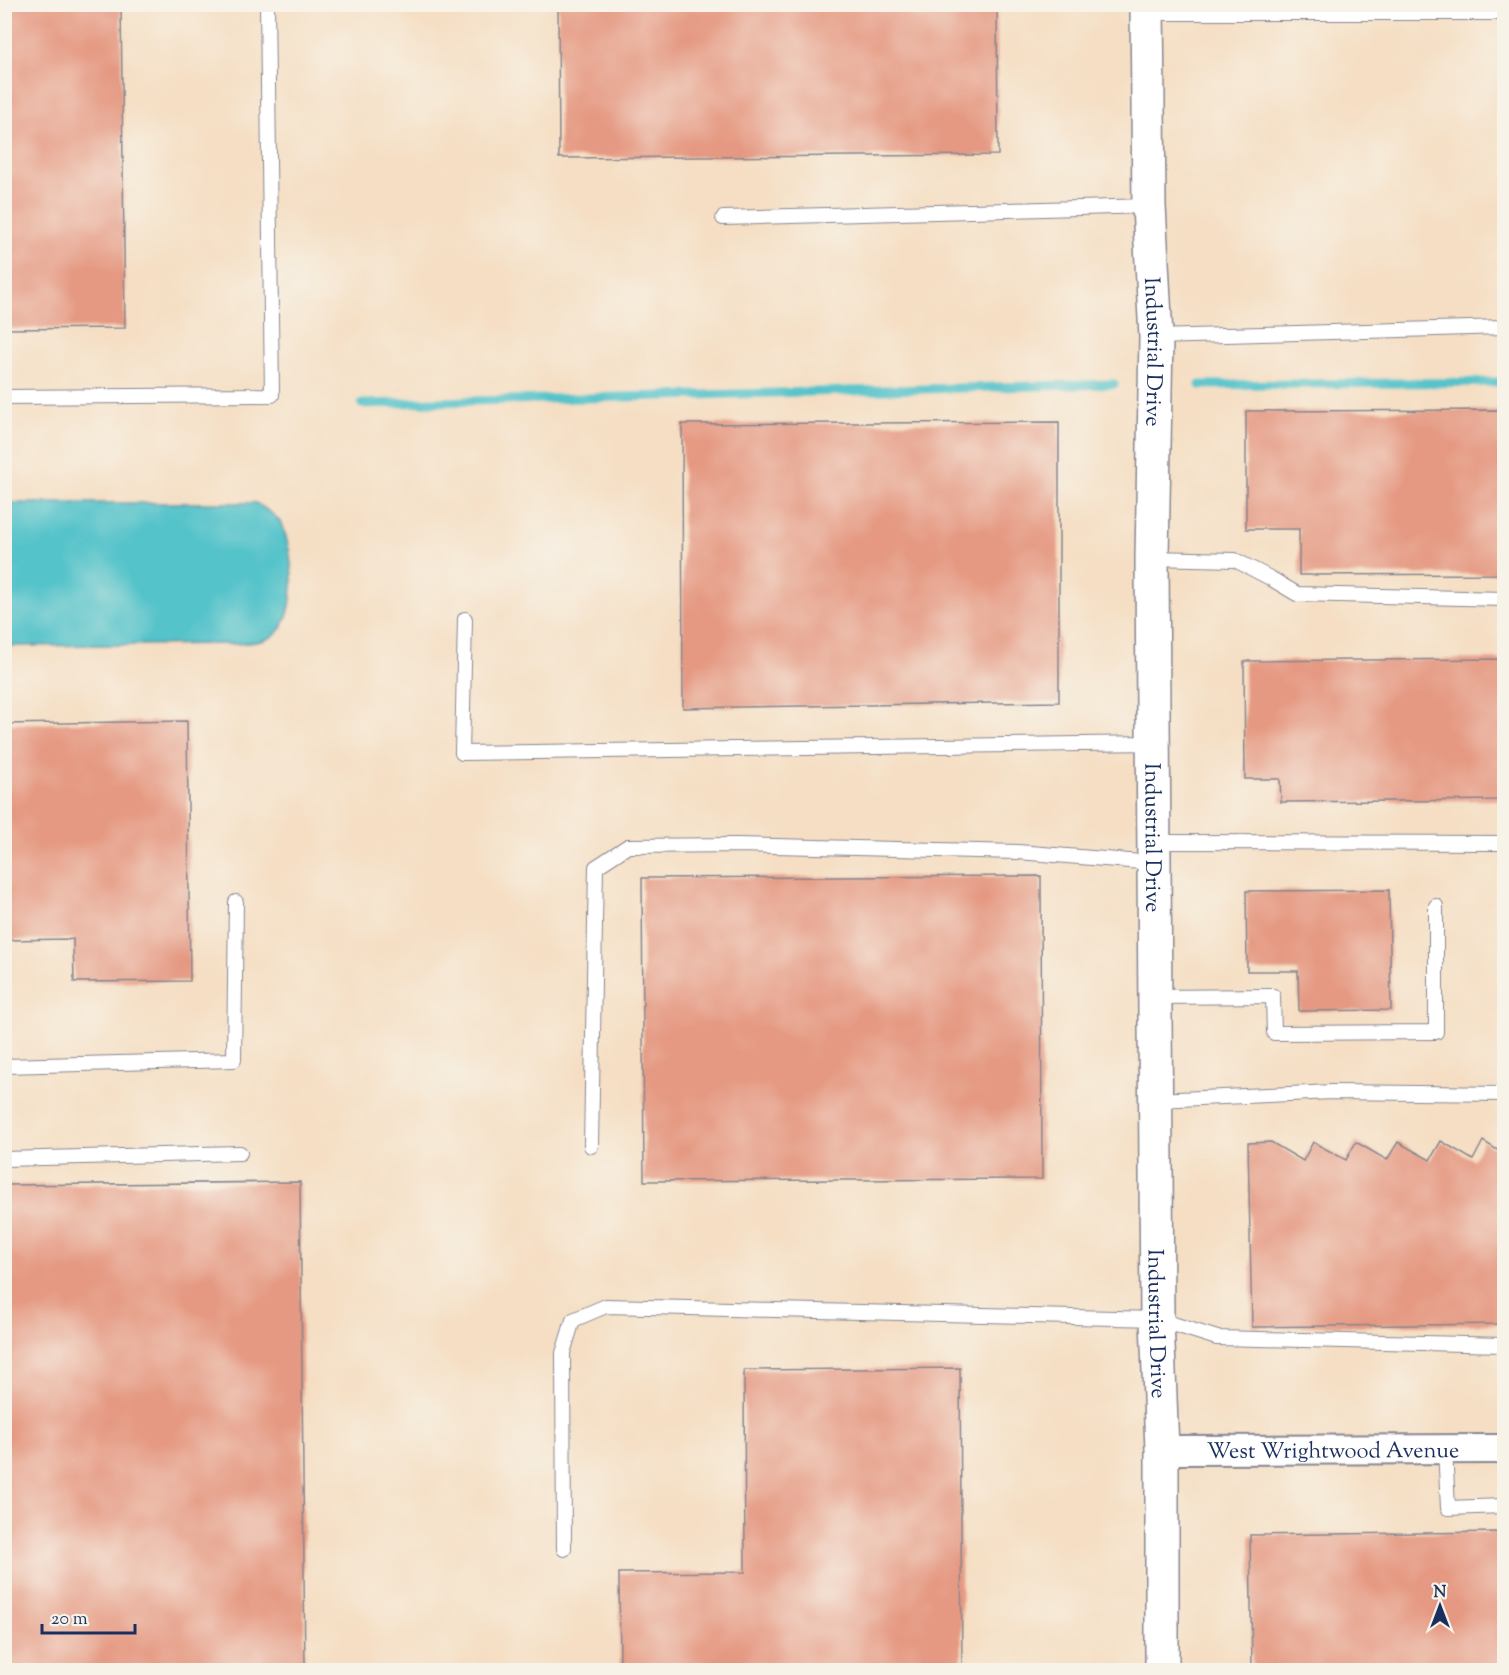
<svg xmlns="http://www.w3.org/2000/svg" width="1509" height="1675" font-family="'Sorts Mill Goudy',serif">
<rect width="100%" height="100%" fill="#f7f3e8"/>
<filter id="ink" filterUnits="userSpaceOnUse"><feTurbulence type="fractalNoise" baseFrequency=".0167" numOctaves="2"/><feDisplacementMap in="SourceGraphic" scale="12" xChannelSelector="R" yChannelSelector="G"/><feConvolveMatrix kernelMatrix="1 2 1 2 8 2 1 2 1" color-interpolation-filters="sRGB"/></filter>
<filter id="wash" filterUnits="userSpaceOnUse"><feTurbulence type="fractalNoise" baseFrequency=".008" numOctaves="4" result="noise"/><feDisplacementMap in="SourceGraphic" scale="24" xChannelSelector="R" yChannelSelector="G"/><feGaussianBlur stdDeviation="1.35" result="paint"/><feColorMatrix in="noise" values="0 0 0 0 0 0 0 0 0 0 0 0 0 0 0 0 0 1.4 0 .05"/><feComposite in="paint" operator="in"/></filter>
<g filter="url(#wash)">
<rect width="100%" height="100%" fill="#f5dec3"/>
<path fill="#55c3ca" stroke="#387994" stroke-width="1.5" d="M5 503H256C263 508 277 515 281 524 294 550 302 626 267 639 258 643 245 643 235 644L5 646Z"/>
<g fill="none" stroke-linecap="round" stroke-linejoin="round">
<g stroke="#55c3ca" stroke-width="9">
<path d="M1200 385 1504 382"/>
<path d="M362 404 1114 384"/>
</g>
</g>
<g id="blocks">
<g fill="#e59982">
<path d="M4 4H121L125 328 4 329Z"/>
<path d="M558 4H997L998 155 559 158Z"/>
<path d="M1504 410V574L1299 575V529H1246V411Z"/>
<path d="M1059 422V702L683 708 682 424Z"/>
<path d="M1504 659V800L1281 802 1280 779H1245L1244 661Z"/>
<path d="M187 721 190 981 74 982 73 939 4 940V724Z"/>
<path d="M1041 876 1042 1179 644 1181 642 878Z"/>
<path d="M1389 890 1391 1010 1299 1011 1298 971H1247L1246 891Z"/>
<path d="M1441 1141 1473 1160 1483 1141 1504 1154V1324L1252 1327 1248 1143 1271 1142 1303 1161 1313 1142 1346 1160 1356 1142 1387 1160 1398 1142 1430 1160Z"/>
<path d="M300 1182 305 1670H4V1185Z"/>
<path d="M960 1368 962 1670H620L619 1573 745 1572 744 1370Z"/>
<path d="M1504 1532V1670H1252L1250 1535Z"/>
</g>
</g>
</g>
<g filter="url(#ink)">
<use href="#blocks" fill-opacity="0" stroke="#888690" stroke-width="1.5"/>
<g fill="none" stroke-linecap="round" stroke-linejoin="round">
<defs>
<g id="service">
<path d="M1147 13H1504"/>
<path d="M723 218 1149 206"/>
<path d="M1156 337 1504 327"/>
<path d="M4 397 272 395 267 4"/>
<path d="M1152 558 1235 560 1270 578 1297 594 1504 599"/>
<path d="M465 619 462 753 1153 743"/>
<path d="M1154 842 1504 843"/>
<path d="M1155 997 1273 996 1274 1033 1436 1032V906"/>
<path d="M4 1066 234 1060 236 902"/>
<path d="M1156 1100 1332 1092 1504 1094"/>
<path d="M591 1146 596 867 628 846 736 845 1018 852 1154 863"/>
<path d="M4 1159 240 1153"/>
<path d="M1445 1449 1448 1508 1504 1506"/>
<path d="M564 1549 563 1353 573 1320 606 1306 1157 1319 1217 1338 1504 1345"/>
</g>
<g id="minor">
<path id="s1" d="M1162 1450 1504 1449"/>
</g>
<g id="tertiary">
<path id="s2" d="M1147 4 1149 206 1156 337 1152 558 1157 1319 1162 1450V1670"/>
</g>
</defs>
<use href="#service" stroke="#888690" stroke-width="16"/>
<use href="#minor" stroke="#888690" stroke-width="32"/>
<use href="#tertiary" stroke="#888690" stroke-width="36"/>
<use href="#service" stroke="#fff" stroke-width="14"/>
<use href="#minor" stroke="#fff" stroke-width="28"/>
<use href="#tertiary" stroke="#fff" stroke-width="33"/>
</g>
</g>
<g text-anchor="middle" stroke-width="4.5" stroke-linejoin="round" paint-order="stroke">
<g font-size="22" fill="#1b2f5e" stroke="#f7f3e8">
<text dy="8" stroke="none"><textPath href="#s2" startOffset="348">Industrial Drive</textPath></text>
<text dy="8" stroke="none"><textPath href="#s2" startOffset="834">Industrial Drive</textPath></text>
<text dy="8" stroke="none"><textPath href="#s2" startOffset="1320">Industrial Drive</textPath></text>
<text dy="8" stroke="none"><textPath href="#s1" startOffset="171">West Wrightwood Avenue</textPath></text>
</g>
</g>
<rect width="1509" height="1675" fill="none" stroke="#f7f3e8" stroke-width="24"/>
<g transform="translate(1440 1606)" stroke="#f7f3e8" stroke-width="4.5" paint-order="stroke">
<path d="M0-4.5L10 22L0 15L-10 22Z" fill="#1b2f5e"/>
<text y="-9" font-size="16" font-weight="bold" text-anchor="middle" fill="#1b2f5e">N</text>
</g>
<path d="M42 1624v9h93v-9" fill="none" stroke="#1b2f5e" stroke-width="3"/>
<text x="51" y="1624" font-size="18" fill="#1b2f5e" stroke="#f7f3e8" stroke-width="4.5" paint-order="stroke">20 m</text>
</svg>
